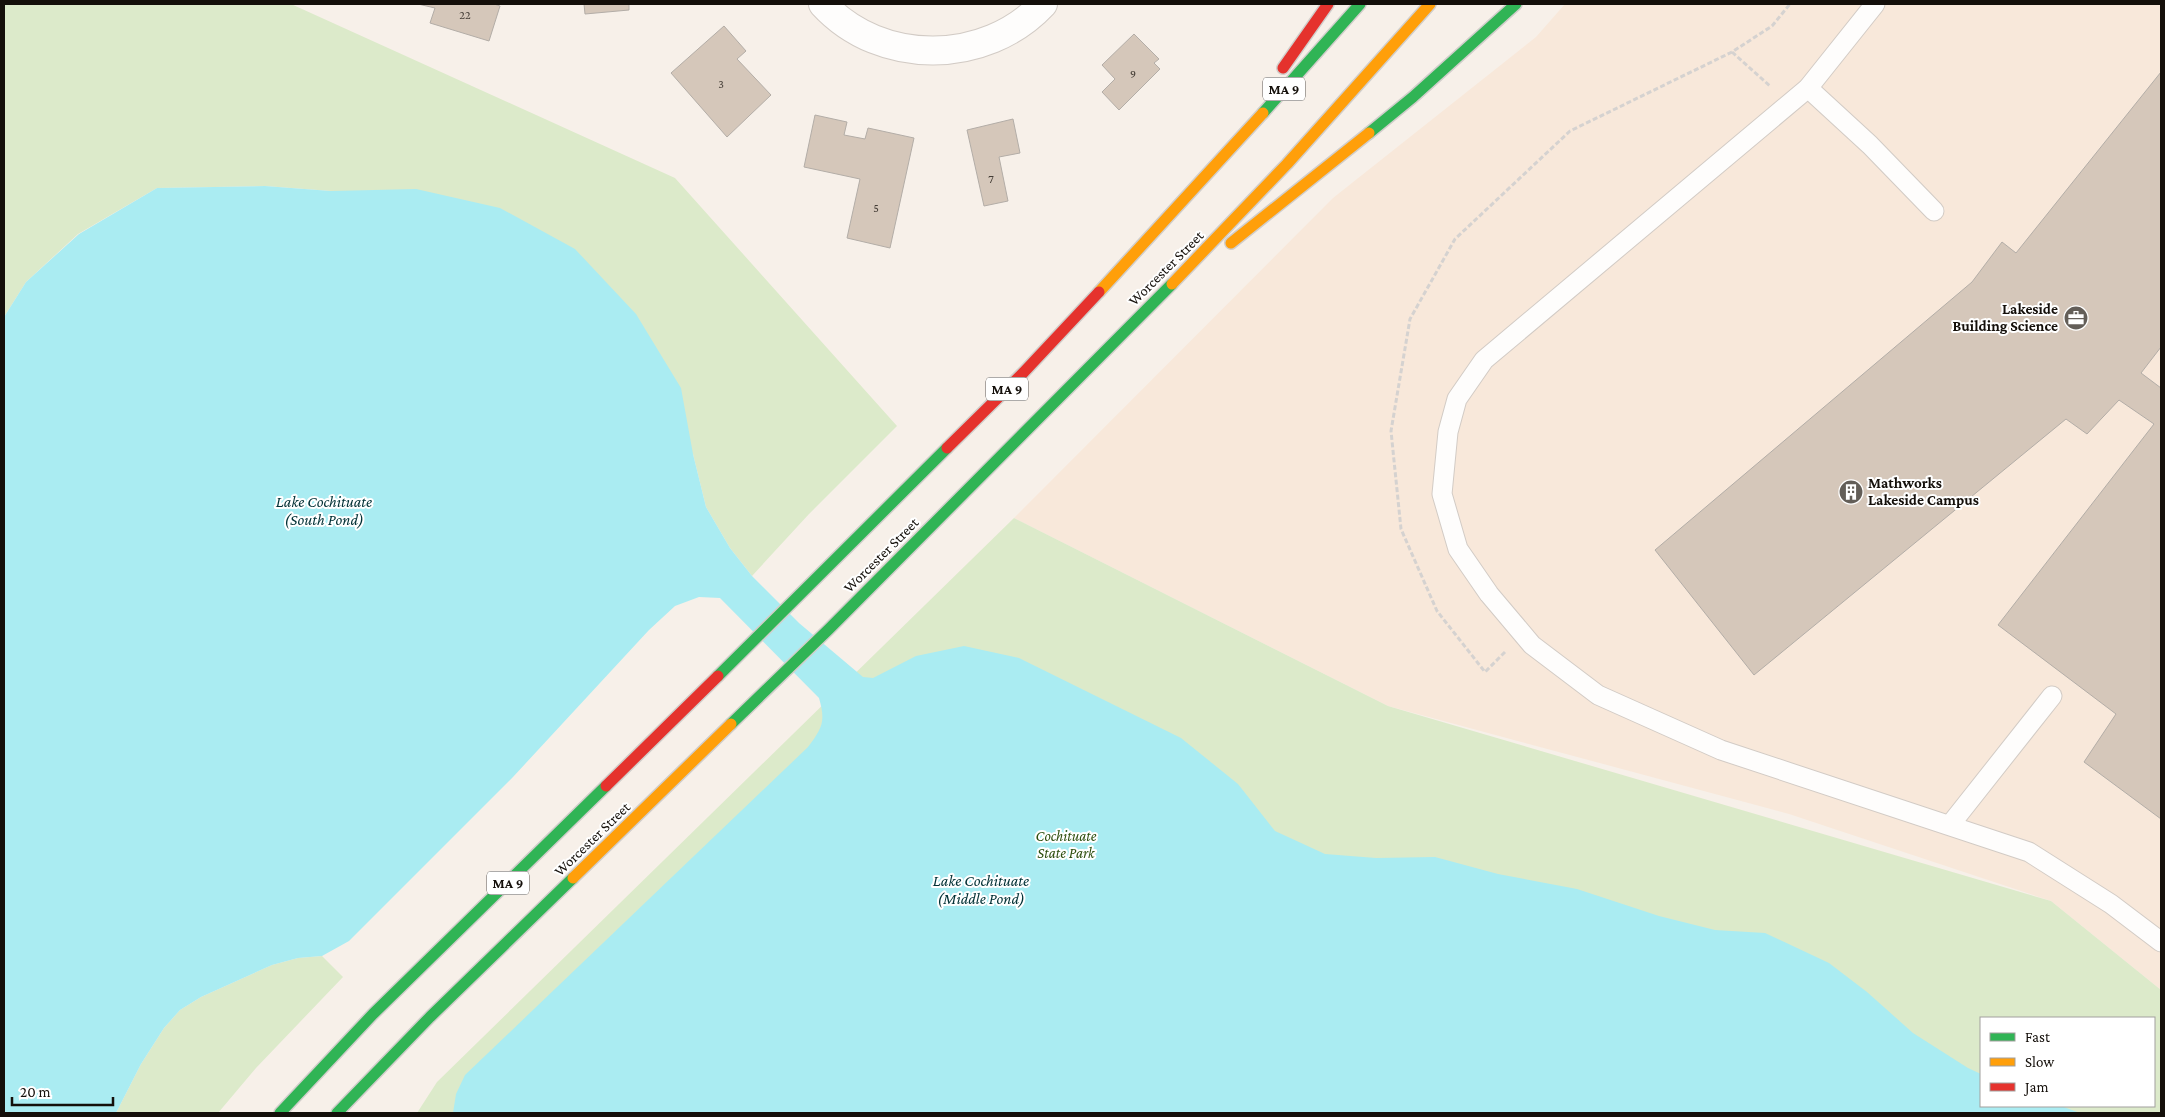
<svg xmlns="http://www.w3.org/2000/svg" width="2165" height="1117" font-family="'Crimson Pro',serif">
<rect width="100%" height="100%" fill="#f7f0e9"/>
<path fill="#f8e8da" d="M1565 4H2161V990L2051 901 1789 814 1388 706 1014 518 1333 198 1536 37Z"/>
<g fill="#dceaca" fill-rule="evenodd">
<path d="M4 4H291L675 178 897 426 809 514 752 576 730 548 706 507 693 454 331 191 265 186 157 188 78 234 26 282 4 317Z"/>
<path d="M1014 518 1388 706 2051 901 2161 990V1113H417L437 1082ZM1981 1018H2154V1106H1981Z"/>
<path d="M322 956 343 977 256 1068 218 1113H116L141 1064 164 1028 180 1010 201 997 272 965 298 958Z"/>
</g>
<path fill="#aaecf2" d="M265 186 331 191 416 189 500 208 575 249 636 314 681 388 693 454 706 507 730 548 752 576 799 623 863 677 873 678 916 656 964 646 1019 658 1181 738 1238 784 1275 831 1325 854 1376 858 1435 857 1498 874 1577 889 1659 916 1715 930 1765 933 1829 963 1867 992 1913 1033 1968 1068 1981 1074V1106H2061L2080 1113H453L456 1094 465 1075 808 747C822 728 826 722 819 698L720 598 699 597 675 606 649 630 513 777 349 941 322 956 298 958 272 965 201 997 180 1010 164 1028 141 1064 116 1113H4V317L26 282 79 234 157 188Z"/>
<g fill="#d5c7ba" stroke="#b3ada7">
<path d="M418 4H494L500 6 489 41 430 23 435 8Z"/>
<path d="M584 4H629V10L585 14Z"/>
<path d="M724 26 746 51 737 59 771 95 727 137 671 73Z"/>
<path d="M1134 34 1159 59 1154 63 1160 69 1119 110 1102 92 1115 79 1102 65Z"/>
<path d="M2161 72V347L2141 373 2161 388V819L2084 762 2116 714 1998 625 2154 424 2119 400 2087 434 2066 419 1754 675 1655 550 1972 282 2002 242 2016 253Z"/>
<path d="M815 115 847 122 844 135 865 139 868 128 914 138 890 248 847 238 860 179 804 167Z"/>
<path d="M1013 119 1020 153 999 157 1008 201 984 206 967 130Z"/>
</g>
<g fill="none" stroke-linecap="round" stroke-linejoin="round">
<defs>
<g id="lane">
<path d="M1875 4 1808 88 1484 360 1457 399 1448 432 1442 494 1458 549 1489 594 1532 645 1598 695 1721 750 2029 852 2111 904 2161 942"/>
<path d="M1808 88 1870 145 1934 211"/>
<path d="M1950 825 2052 696"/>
</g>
<path id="street" d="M823 4C881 67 986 65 1043 4"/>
<g id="fast">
<path d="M1263 113 1360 4"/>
<path d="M1369 133 1413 97 1516 4"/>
<path d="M718 676 947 448"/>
<path d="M731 724 829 629 1172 284"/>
<path d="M280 1113 373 1014 606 786"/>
<path d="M337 1113 430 1017 573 878"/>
</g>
<g id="slow">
<path d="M1231 243 1369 133"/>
<path d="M1172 284 1287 164 1430 4"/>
<path d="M1099 292 1263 113"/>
<path d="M573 878 731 724"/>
</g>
<g id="jam">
<path d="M1283 68 1328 4"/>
<path d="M947 448 1024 372 1099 292"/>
<path d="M606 786 718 676"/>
</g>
</defs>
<use href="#lane" stroke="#d2cbc5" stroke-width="21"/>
<use href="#street" stroke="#d2cbc5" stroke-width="30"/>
<use href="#fast" stroke="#d1cecb" stroke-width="14"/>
<use href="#slow" stroke="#d1cecb" stroke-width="14"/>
<use href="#jam" stroke="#d1cecb" stroke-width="14"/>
<g stroke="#d5d2d0" stroke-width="3" stroke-dasharray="5 2.5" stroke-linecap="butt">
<path d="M1732 52 1770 86"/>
<path d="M1505 652 1485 672 1437 611 1401 529 1391 431 1410 319 1455 239 1570 131 1732 52 1772 26 1790 4"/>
</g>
<use href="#lane" stroke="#fefdfc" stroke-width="19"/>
<use href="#street" stroke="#fefdfc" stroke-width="28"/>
<use href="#fast" stroke="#30b455" stroke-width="11"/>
<use href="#slow" stroke="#ff9f0a" stroke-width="11"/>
<use href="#jam" stroke="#e5322d" stroke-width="11"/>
</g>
<defs>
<symbol id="office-disc" viewBox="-11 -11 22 22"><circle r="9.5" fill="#635e58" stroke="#fff"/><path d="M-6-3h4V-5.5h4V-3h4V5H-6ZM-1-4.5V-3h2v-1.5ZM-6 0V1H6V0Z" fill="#fff"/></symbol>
<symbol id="building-disc" viewBox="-11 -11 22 22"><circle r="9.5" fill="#635e58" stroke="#fff"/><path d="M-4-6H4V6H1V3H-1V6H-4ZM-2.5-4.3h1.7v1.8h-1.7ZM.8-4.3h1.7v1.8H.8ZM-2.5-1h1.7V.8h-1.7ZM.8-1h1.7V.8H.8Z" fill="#fff"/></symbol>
</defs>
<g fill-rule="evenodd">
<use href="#office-disc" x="2062" y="304" width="28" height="28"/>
<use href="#building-disc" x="1837" y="478" width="28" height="28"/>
</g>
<g text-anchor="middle" stroke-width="4" stroke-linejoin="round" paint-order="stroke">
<g font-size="12" fill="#443d36">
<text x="465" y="19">22</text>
<text x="1133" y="78">9</text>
<text x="721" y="88">3</text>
<text x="991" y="183">7</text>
<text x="876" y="212">5</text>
</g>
<g fill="#fff" stroke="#5a5754" stroke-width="1">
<rect x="1263" y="77.5" width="42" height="23" rx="4"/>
<rect x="986" y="377.5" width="42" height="23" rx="4"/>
<rect x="487" y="871.5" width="42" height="23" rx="4"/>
</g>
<g font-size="14" font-weight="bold" fill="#140f0a">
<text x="1284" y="94">MA 9</text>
<text x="1007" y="394">MA 9</text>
<text x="508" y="888">MA 9</text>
</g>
<g font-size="15" fill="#140f0a" stroke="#fff">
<text transform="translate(1166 268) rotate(-45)" y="5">Worcester Street</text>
<text transform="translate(881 555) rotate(-45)" y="5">Worcester Street</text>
<text transform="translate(592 839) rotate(-44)" y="5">Worcester Street</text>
</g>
<g font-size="15" font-weight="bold" fill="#140f0a" stroke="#fff" text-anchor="end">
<text x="2058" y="314">Lakeside<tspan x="2058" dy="17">Building Science</tspan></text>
<text x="1868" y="488" text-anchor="start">Mathworks<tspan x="1868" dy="17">Lakeside Campus</tspan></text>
</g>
<g font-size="15" font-style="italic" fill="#2d4e0e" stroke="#fff">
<text x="1066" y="841">Cochituate<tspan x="1066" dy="17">State Park</tspan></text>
</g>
<g font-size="16" font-style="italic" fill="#003035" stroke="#fff">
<text x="324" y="507">Lake Cochituate<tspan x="324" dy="18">(South Pond)</tspan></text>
<text x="981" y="886">Lake Cochituate<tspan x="981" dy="18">(Middle Pond)</tspan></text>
</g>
</g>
<rect width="2165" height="1117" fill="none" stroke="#140f0a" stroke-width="10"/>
<rect x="1980" y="1017" width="175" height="90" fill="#ffffff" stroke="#a19f9d"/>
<rect x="1990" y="1033" width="25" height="8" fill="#30b455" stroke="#a19f9d"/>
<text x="2025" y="1042" font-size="15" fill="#140f0a">Fast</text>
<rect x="1990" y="1058" width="25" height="8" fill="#ff9f0a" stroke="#a19f9d"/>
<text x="2025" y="1067" font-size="15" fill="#140f0a">Slow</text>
<rect x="1990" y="1083" width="25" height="8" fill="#e5322d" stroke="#a19f9d"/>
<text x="2025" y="1092" font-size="15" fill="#140f0a">Jam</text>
<path d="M12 1097v8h101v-8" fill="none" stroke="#140f0a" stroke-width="2.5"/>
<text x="20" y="1097" font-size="15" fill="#140f0a" stroke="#ffffff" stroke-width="4" paint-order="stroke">20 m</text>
</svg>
